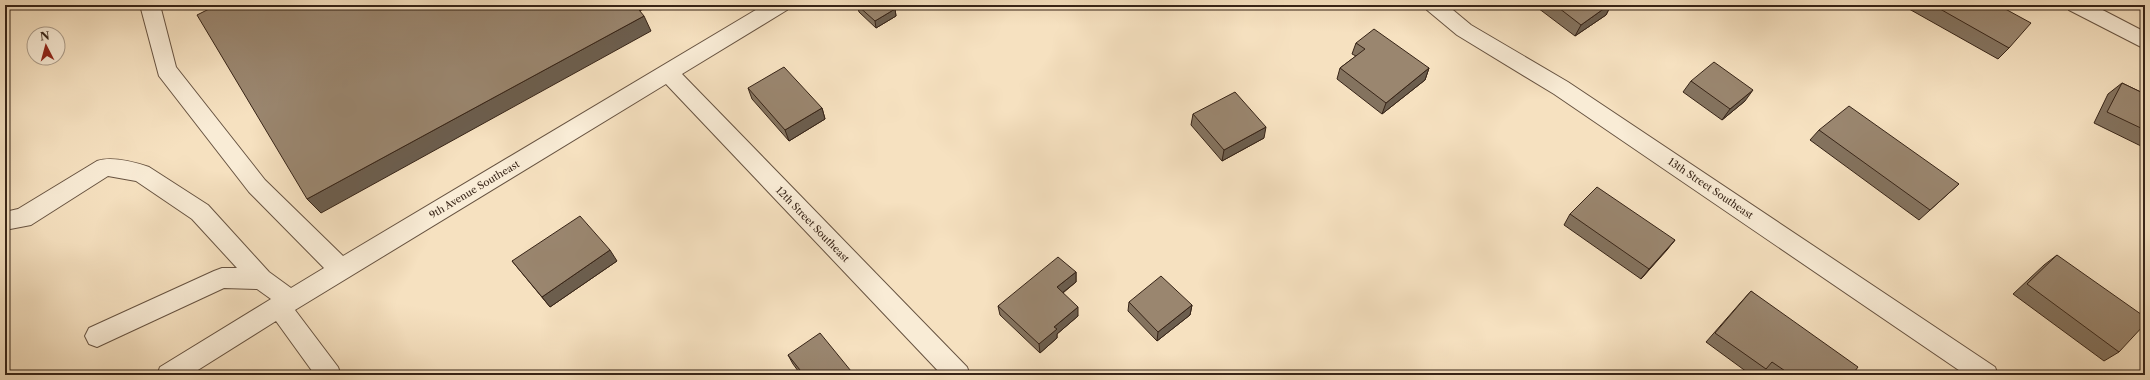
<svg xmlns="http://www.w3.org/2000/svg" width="2150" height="380" font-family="'Libre Caslon Text',serif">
<rect width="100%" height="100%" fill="#f6e1c0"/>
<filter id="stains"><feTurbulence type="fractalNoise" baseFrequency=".005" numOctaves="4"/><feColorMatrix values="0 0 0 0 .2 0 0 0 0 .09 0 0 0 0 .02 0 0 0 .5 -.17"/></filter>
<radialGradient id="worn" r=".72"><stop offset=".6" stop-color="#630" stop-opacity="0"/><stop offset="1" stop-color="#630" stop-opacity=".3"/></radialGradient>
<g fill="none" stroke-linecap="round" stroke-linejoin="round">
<defs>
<g id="minor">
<path d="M140 5H160L176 67 265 180 343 256 764 5H790L787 10 682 74 967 367 970 375H942L666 84 295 310 338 367 341 375H315L276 321 190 375H157L160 367 271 299 257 289 224 288 97 347 89 344 85 336 89 328 214 271 222 268H237L192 219 136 181 108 176 31 225 5 230V212L18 209 97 161C112 156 134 162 149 167L208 205 269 272 291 288 324 268 249 192 159 76Z"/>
<path d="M1424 5H1447L1471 25 1568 82 1995 367 1998 375H1966L1554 94 1457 35 1427 10Z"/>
<path d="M2066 5H2093L2145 32V49L2069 10Z"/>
</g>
</defs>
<use href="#minor" stroke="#675341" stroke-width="2"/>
<use href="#minor" fill="#f9ecd6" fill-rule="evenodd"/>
</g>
<g fill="#84735f" stroke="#372417">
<path d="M857 5 895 9 896 16 876 28 859 12Z"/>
<path d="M1534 5H1611L1606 15 1575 36Z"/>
<path d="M1902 5H1998L2009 48 1998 59Z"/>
<path d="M1356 43 1429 68 1425 80 1382 114 1337 79 1340 68 1356 56 1352 54Z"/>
<path d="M1691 81 1745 101 1722 120 1683 92Z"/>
<path d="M2122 83 2145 94V148L2094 123 2108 94Z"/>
<path d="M748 88 822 108 825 119 789 141 752 99Z"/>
<path d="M1193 114 1264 138 1222 161 1191 125Z"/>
<path d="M1819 130 1959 184 1919 220 1810 140Z"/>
<path d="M1570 214 1675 240 1641 279 1564 225Z"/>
<path d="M2057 255 2119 352 2104 361 2013 294 2044 265Z"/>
<path d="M512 261H617L550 307Z"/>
<path d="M1076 272V282L1063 293 1078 316 1057 334V338L1040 353 1000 315 998 306Z"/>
<path d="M1751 291 1852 375H1768L1763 371 1759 375H1751L1706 342 1742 301Z"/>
<path d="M1129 302 1192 305 1190 315 1157 341 1128 311Z"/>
<path d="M788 355 851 371 852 375H801L793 364Z"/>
</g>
<g fill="#6c5e4e" stroke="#372417">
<path d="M632 5H651L636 13Z"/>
<path d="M1609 5H1611L1606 15 1575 36 1581 25Z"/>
<path d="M895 9 896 16 876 28 875 21Z"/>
<path d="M644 16 651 31 321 213 307 199Z"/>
<path d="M5 29 8 35 5 36Z"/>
<path d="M1429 68 1425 80 1382 114 1386 103Z"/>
<path d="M1753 90 1745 101 1722 120 1730 109Z"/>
<path d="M822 108 825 119 789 141 785 130Z"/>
<path d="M1266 127 1264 138 1222 161 1224 150Z"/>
<path d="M1675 240 1667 250 1641 279 1649 269Z"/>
<path d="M610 250 617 261 550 307 542 297Z"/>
<path d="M1076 272V282L1057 297V287Z"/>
<path d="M1192 305 1190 315 1157 341 1158 332Z"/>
<path d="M1078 307V316L1057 334V338L1040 353 1039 344 1054 327Z"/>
<path d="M851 371 852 375H846Z"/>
</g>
<g fill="#9a866f" stroke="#372417">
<path d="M217 5H635L644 16 307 199 197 15Z"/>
<path d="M857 5H890L895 9 875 21Z"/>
<path d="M1555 5H1609L1581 25Z"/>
<path d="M1933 5H1998L2031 23 2009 48Z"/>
<path d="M1374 29 1429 68 1386 103 1340 68 1365 49 1356 43Z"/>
<path d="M1714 62 1753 90 1730 109 1691 81Z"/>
<path d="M784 67 822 108 785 130 748 88Z"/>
<path d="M2122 83 2145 94V130L2107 112Z"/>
<path d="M1235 92 1266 127 1224 150 1193 114Z"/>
<path d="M1849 106 1959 184 1930 210 1819 130Z"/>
<path d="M1597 187 1675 240 1649 269 1570 214Z"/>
<path d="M580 216 610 250 542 297 512 261Z"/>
<path d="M2057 255 2145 317V324L2119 352 2027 284Z"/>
<path d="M1058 257 1076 272 1057 287 1078 307 1054 327 1057 329 1039 344 998 306Z"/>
<path d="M1161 276 1192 305 1158 332 1129 302Z"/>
<path d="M1751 291 1858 367 1852 375H1791L1772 362 1766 369 1715 333Z"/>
<path d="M820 333 851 371 846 375H804L788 355Z"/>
</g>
<g text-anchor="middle" stroke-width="4" stroke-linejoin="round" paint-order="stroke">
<g font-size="10" fill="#372417" stroke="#f9ecd6">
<text transform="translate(1711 188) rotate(34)" y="4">13th Street Southeast</text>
<text transform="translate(474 189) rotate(-31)" y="4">9th Avenue Southeast</text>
<text transform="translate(813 224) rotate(46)" y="4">12th Street Southeast</text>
</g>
</g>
<rect width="2150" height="380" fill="none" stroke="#f6e1c0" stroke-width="20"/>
<rect x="6" y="6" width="2138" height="368" fill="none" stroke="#372417" stroke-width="2"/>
<rect x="10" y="10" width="2130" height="360" fill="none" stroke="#372417"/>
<g transform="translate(46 46) rotate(354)"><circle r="19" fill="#f9ecd6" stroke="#ab9c8a"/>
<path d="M0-3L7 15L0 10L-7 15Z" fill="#8f2418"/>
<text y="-6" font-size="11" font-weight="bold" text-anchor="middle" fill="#372417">N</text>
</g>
<rect width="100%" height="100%" filter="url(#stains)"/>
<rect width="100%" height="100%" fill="url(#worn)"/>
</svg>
